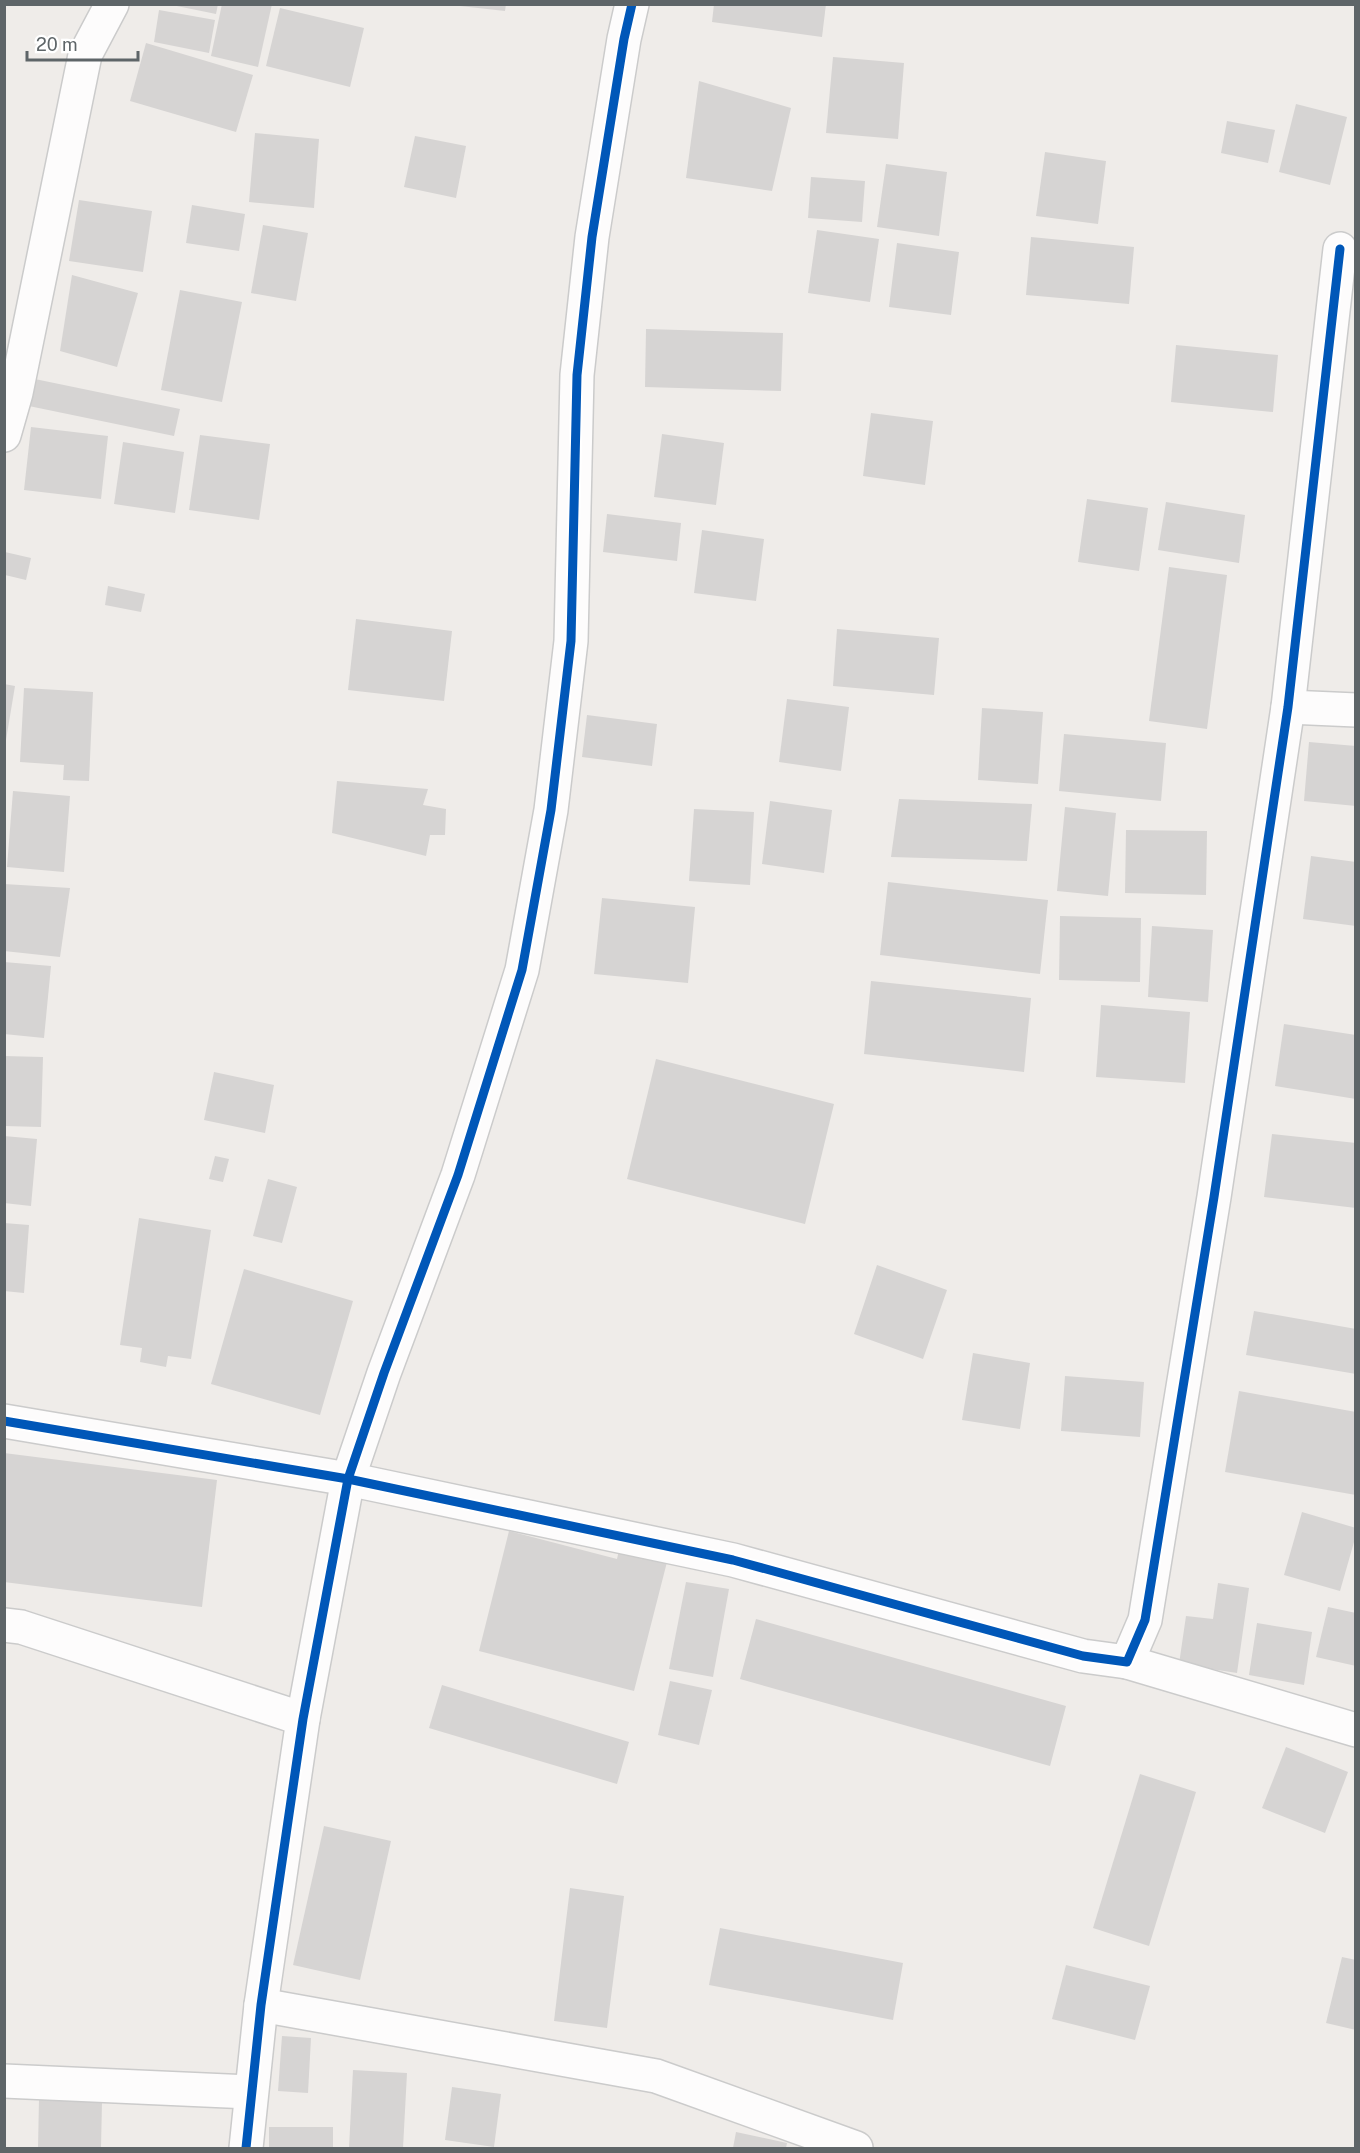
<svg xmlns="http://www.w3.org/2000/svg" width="1360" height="2153" font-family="'Public Sans',sans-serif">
<rect width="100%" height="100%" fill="#efece9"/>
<g fill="#d6d4d3">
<path d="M167 4H218L216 14Z"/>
<path d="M222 4H272L258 67 211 56Z"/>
<path d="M460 4H506L505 11 460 6Z"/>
<path d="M714 4H826L822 37 712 22Z"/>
<path d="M280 8 364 28 350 87 266 66Z"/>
<path d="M159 10 215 20 209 53 154 42Z"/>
<path d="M146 43 253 75 236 132 130 101Z"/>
<path d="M833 57 904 63 898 139 826 133Z"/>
<path d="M699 81 791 108 772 191 686 178Z"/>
<path d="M1296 104 1347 117 1330 185 1279 172Z"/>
<path d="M1227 121 1275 130 1268 163 1221 153Z"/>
<path d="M255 133 319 139 314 208 249 202Z"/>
<path d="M415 136 466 146 456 198 404 187Z"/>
<path d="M1045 152 1106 161 1098 224 1036 216Z"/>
<path d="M886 164 947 172 939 236 877 227Z"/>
<path d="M811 177 865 181 862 222 808 218Z"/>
<path d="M79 200 152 211 143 272 69 261Z"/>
<path d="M192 205 245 214 239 251 186 243Z"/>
<path d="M263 225 308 233 296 301 251 293Z"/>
<path d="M817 230 879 239 870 302 808 293Z"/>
<path d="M1031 237 1134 247 1129 304 1026 295Z"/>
<path d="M897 243 959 252 951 315 889 307Z"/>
<path d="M72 275 138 293 117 367 60 351Z"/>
<path d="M180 290 242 302 222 402 161 390Z"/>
<path d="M646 329 783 333 781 391 645 387Z"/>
<path d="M1176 345 1278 355 1273 412 1171 402Z"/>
<path d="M30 378 180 409 174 436 24 405Z"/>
<path d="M871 413 933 421 925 485 863 476Z"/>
<path d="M31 427 108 436 101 499 24 490Z"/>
<path d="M662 434 724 443 716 505 654 497Z"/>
<path d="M200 435 270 444 259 520 189 510Z"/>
<path d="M123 442 184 452 175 513 114 504Z"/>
<path d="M1087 499 1148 508 1139 571 1078 562Z"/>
<path d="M1166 502 1245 515 1239 563 1158 550Z"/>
<path d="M607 514 681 523 677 561 603 552Z"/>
<path d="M702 530 764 539 756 601 694 593Z"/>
<path d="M5 552 31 558 26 580 5 575Z"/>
<path d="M1169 567 1227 575 1207 729 1149 721Z"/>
<path d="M108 586 145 594 141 612 105 605Z"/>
<path d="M356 619 452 631 444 701 348 690Z"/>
<path d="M837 629 939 638 934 695 833 686Z"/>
<path d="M4 684 15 686 6 740 4 739Z"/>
<path d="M24 688 93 692 89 781 63 780 64 765 20 762Z"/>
<path d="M787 699 849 707 841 771 779 762Z"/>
<path d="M982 708 1043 712 1038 784 978 780Z"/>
<path d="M587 715 657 724 652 766 582 757Z"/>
<path d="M1064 734 1166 743 1161 801 1059 791Z"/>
<path d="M1309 742 1356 746V806L1304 801Z"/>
<path d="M337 781 428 789 423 805 446 809 445 835H430L426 856 332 833Z"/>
<path d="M13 791 70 796 64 872 7 867Z"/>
<path d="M899 799 1032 804 1027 861 891 857Z"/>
<path d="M770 801 832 810 824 873 762 864Z"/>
<path d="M1065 807 1116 813 1108 896 1057 891Z"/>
<path d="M694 809 754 812 750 885 689 881Z"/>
<path d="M1126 830 1207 831 1206 895 1125 893Z"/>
<path d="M1311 856 1356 862V926L1303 919Z"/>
<path d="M888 882 1048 900 1040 974 880 955Z"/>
<path d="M4 884 70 888 60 957 4 951Z"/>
<path d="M602 898 695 907 688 983 594 974Z"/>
<path d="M1060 916 1141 918 1140 982 1059 980Z"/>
<path d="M1152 926 1213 930 1208 1002 1148 997Z"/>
<path d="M4 962 51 966 44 1038 4 1034Z"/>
<path d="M871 981 1031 998 1024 1072 864 1054Z"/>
<path d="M1101 1005 1190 1012 1185 1083 1096 1077Z"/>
<path d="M1284 1024 1356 1035V1099L1275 1086Z"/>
<path d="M4 1056 43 1057 41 1127 4 1126Z"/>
<path d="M656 1059 834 1104 805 1224 627 1179Z"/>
<path d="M214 1072 274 1085 265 1133 204 1120Z"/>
<path d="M1272 1134 1356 1143V1208L1264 1197Z"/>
<path d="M4 1136 37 1139 31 1206 4 1203Z"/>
<path d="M215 1156 229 1159 223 1182 209 1179Z"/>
<path d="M268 1179 297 1187 282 1243 253 1236Z"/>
<path d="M139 1218 211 1230 191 1359 168 1356 166 1367 140 1362 142 1348 120 1345Z"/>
<path d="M4 1223 29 1225 24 1293 4 1291Z"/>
<path d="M877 1265 947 1290 923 1359 854 1334Z"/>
<path d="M244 1269 353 1301 320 1415 211 1384Z"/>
<path d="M1254 1311 1356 1329V1374L1246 1355Z"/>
<path d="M973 1353 1030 1363 1020 1429 962 1420Z"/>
<path d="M1065 1376 1144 1382 1140 1437 1061 1431Z"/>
<path d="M1239 1391 1356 1412V1495L1225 1472Z"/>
<path d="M4 1453 217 1480 202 1607 4 1582Z"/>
<path d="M1302 1512 1356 1528V1535L1340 1591 1284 1575Z"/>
<path d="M509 1531 617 1559 619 1550 667 1562 634 1691 479 1651Z"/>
<path d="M686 1582 729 1589 713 1677 669 1669Z"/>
<path d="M1218 1583 1249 1588 1237 1673 1179 1664 1186 1616 1213 1619Z"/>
<path d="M1328 1607 1356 1613V1666L1316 1657Z"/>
<path d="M756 1619 1066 1706 1050 1766 740 1679Z"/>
<path d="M1257 1623 1312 1632 1304 1685 1249 1675Z"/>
<path d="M670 1681 712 1690 699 1745 658 1735Z"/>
<path d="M442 1685 629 1742 617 1784 429 1728Z"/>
<path d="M1286 1747 1348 1772 1325 1833 1262 1808Z"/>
<path d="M1140 1774 1196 1792 1149 1946 1093 1928Z"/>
<path d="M324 1826 391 1841 360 1980 293 1965Z"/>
<path d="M570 1888 624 1896 607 2028 554 2021Z"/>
<path d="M720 1928 903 1963 893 2020 709 1985Z"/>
<path d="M1342 1957 1356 1960V2030L1326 2023Z"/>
<path d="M1066 1965 1150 1986 1135 2040 1052 2019Z"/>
<path d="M282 2036 311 2038 308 2093 278 2091Z"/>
<path d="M353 2070 407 2073 403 2148H349Z"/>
<path d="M452 2087 501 2094 494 2147 445 2140Z"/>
<path d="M39 2099 102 2101 101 2148H38Z"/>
<rect x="269" y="2127" width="64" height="21"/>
<path d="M736 2132 787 2143 786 2148H733Z"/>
</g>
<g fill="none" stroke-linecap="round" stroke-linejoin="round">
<defs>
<g id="street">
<path d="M4 435 16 393 85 55 112 4"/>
<path d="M1288 707 1356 710"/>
<path d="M4 1421 348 1479 733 1560 1083 1656 1127 1662 1145 1620 1214 1197 1288 707 1340 249"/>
<path d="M4 1625 21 1627 303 1719"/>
<path d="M1127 1662 1356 1730"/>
<path d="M261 2005 656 2076 856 2148"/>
<path d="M4 2081 250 2092"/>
<path d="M246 2148 261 2005 303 1719 348 1479 384 1373 458 1175 522 970 551 810 571 641 577 375 592 237 624 39 632 4"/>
</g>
</defs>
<use href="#street" stroke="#cbcbcb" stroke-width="36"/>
<use href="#street" stroke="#fdfcfc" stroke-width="33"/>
<defs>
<g id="cycleway">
<path d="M4 1421 348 1479 733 1560 1083 1656 1127 1662 1145 1620 1214 1197 1288 707 1340 249"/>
<path d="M246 2148 261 2005 303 1719 348 1479 384 1373 458 1175 522 970 551 810 571 641 577 375 592 237 624 39 632 4"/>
</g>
</defs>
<use href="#cycleway" stroke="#fff" stroke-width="13"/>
<use href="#cycleway" stroke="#0057b8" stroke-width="9"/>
</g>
<rect width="1360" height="2153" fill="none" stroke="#5e6568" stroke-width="12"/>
<path d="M27 51v9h111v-9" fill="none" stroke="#5e6568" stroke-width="3"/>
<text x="36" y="51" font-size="18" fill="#5e6568" stroke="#ffffff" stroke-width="4.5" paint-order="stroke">20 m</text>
</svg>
